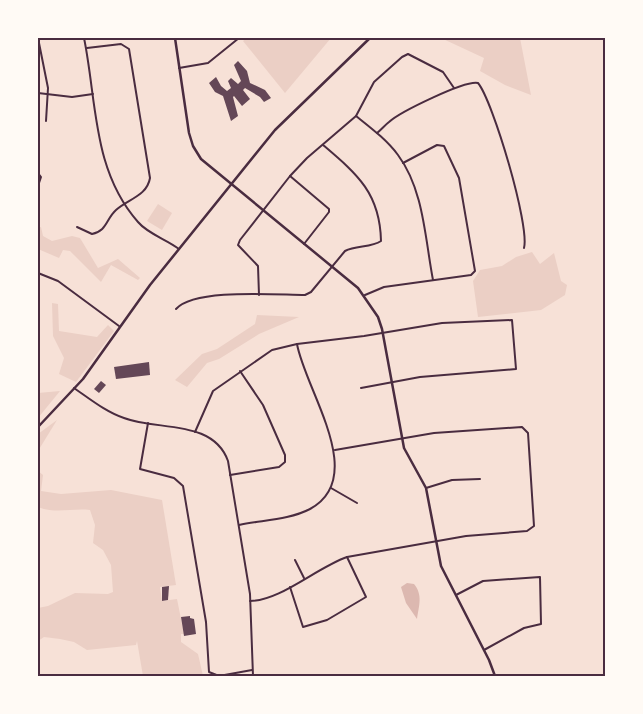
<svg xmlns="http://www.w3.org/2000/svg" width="643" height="714" font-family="'IBM Plex Sans',sans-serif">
<rect width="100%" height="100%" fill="#f7e1d7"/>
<g fill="#ebcfc5">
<path d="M247 38H331L285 93 243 41Z"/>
<path d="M441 38H520L531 95 505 85 480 71 484 58Z"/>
<path d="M158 204 172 213 162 230 147 221Z"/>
<path d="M41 227 43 236 52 241 72 236 80 238 98 268 118 259 140 278 138 280 111 265 101 282 70 251 63 250 59 258 38 249V228Z"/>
<path d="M532 252 540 264 554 253 561 281 567 285 565 295 541 310 478 317 473 281 480 270 502 266 516 257Z"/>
<path d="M52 303 58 304 59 331 97 337 108 325 114 331 76 382 59 374 64 358 53 336Z"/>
<path d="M257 315 299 317 259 334 219 359 207 363 187 387 175 380 202 354 217 349 255 324Z"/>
<path d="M60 391 38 418V393Z"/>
<path d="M57 420 38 451V434Z"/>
<path d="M38 471 43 475 41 491 61 494 111 490 162 500 176 585 160 587 162 601 177 599 184 634H181V642L198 654 203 676H143L137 641 136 645 87 650 74 642 60 639 44 637 38 641V608L48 606 75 593 108 594 113 592 111 565 103 550 93 543 95 525 90 510C72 508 55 514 38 507Z"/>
</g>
<path fill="#dcb8b0" d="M407 583 414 584C423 595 419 605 417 619L406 603 401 587Z"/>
<g fill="#644757">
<path d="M238 61 247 71 250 83 265 90 271 98 264 102 260 97 245 88 243 90 250 99 242 106 234 96 233 97 238 116 231 121 223 96 215 92 209 83 216 77 221 86 227 91 231 88 228 81 231 78 238 84 241 81 234 65Z"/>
<path d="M149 362 150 375 116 379 114 367Z"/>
<path d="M101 381 106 385 99 393 94 389Z"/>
<path d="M169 586 168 600 162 601V587Z"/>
<path d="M190 616V618L194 619 196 634 184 636 181 617Z"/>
</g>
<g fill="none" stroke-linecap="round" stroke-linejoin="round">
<g stroke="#4a2c40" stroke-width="2">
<path d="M38 38 48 88 46 121"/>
<path d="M84 38C97 101 92 170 138 222 148 234 166 239 179 249"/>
<path d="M179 68 208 63 239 38"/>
<path d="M38 93 72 97 93 94"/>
<path d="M356 116C371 128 387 140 398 155 424 190 425 239 433 280"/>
<path d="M377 133C381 130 385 125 389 122 400 112 465 80 478 83 493 101 530 226 524 248"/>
<path d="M38 173 41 177 38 186"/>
<path d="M290 176 329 209V212L304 244"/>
<path d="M77 227 92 234C107 231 106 219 116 210 128 199 147 196 150 178L129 49 121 44 87 48"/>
<path d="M38 273 58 281 119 326"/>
<path d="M259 295 258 266 238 245 240 240 290 176 307 158 356 116 374 82 402 57 408 54 443 72 454 88"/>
<path d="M365 295 384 287 471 275 475 271 459 178 444 146 437 145 403 163"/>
<path d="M176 309C195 288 277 295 305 295L311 292 345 251C356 245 371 248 381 241 380 193 357 174 323 145"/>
<path d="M38 355 39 357"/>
<path d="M74 388C90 399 106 412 124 418 158 431 213 419 228 461L250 594 253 676"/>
<path d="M148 423 140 469 174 478 183 486 206 622 209 672 219 676 252 670"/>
<path d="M195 432 213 391 272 350 297 344 364 336 442 323 512 320 516 369 420 377 361 388"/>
<path d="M230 475 279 467 285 462V455L263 405 240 371"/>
<path d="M331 488 357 503"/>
<path d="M426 488 452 480 480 479"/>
<path d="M239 525C262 520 289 520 310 509 369 477 305 390 297 344"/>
<path d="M295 560 304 578"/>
<path d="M290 587 303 627 327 620 366 597 347 557"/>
<path d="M456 595 483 581 540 577 541 624 524 628 484 650"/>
<path d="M250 601C280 601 316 568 347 557L466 536 527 531 534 526 528 433 522 427 434 433 335 450"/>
</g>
<path stroke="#4a2c40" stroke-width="2.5" d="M175 38 189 133 193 146 201 159 358 288 378 317 382 329 404 448 426 488 441 566 489 660 495 676"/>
<path stroke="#4a2c40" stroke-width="2.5" d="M38 427 83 379 150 285 275 130 370 38"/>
</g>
<rect width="643" height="714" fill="none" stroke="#fffaf5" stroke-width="78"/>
<rect x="39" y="39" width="565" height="636" fill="none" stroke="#4a2c40" stroke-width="2"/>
</svg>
